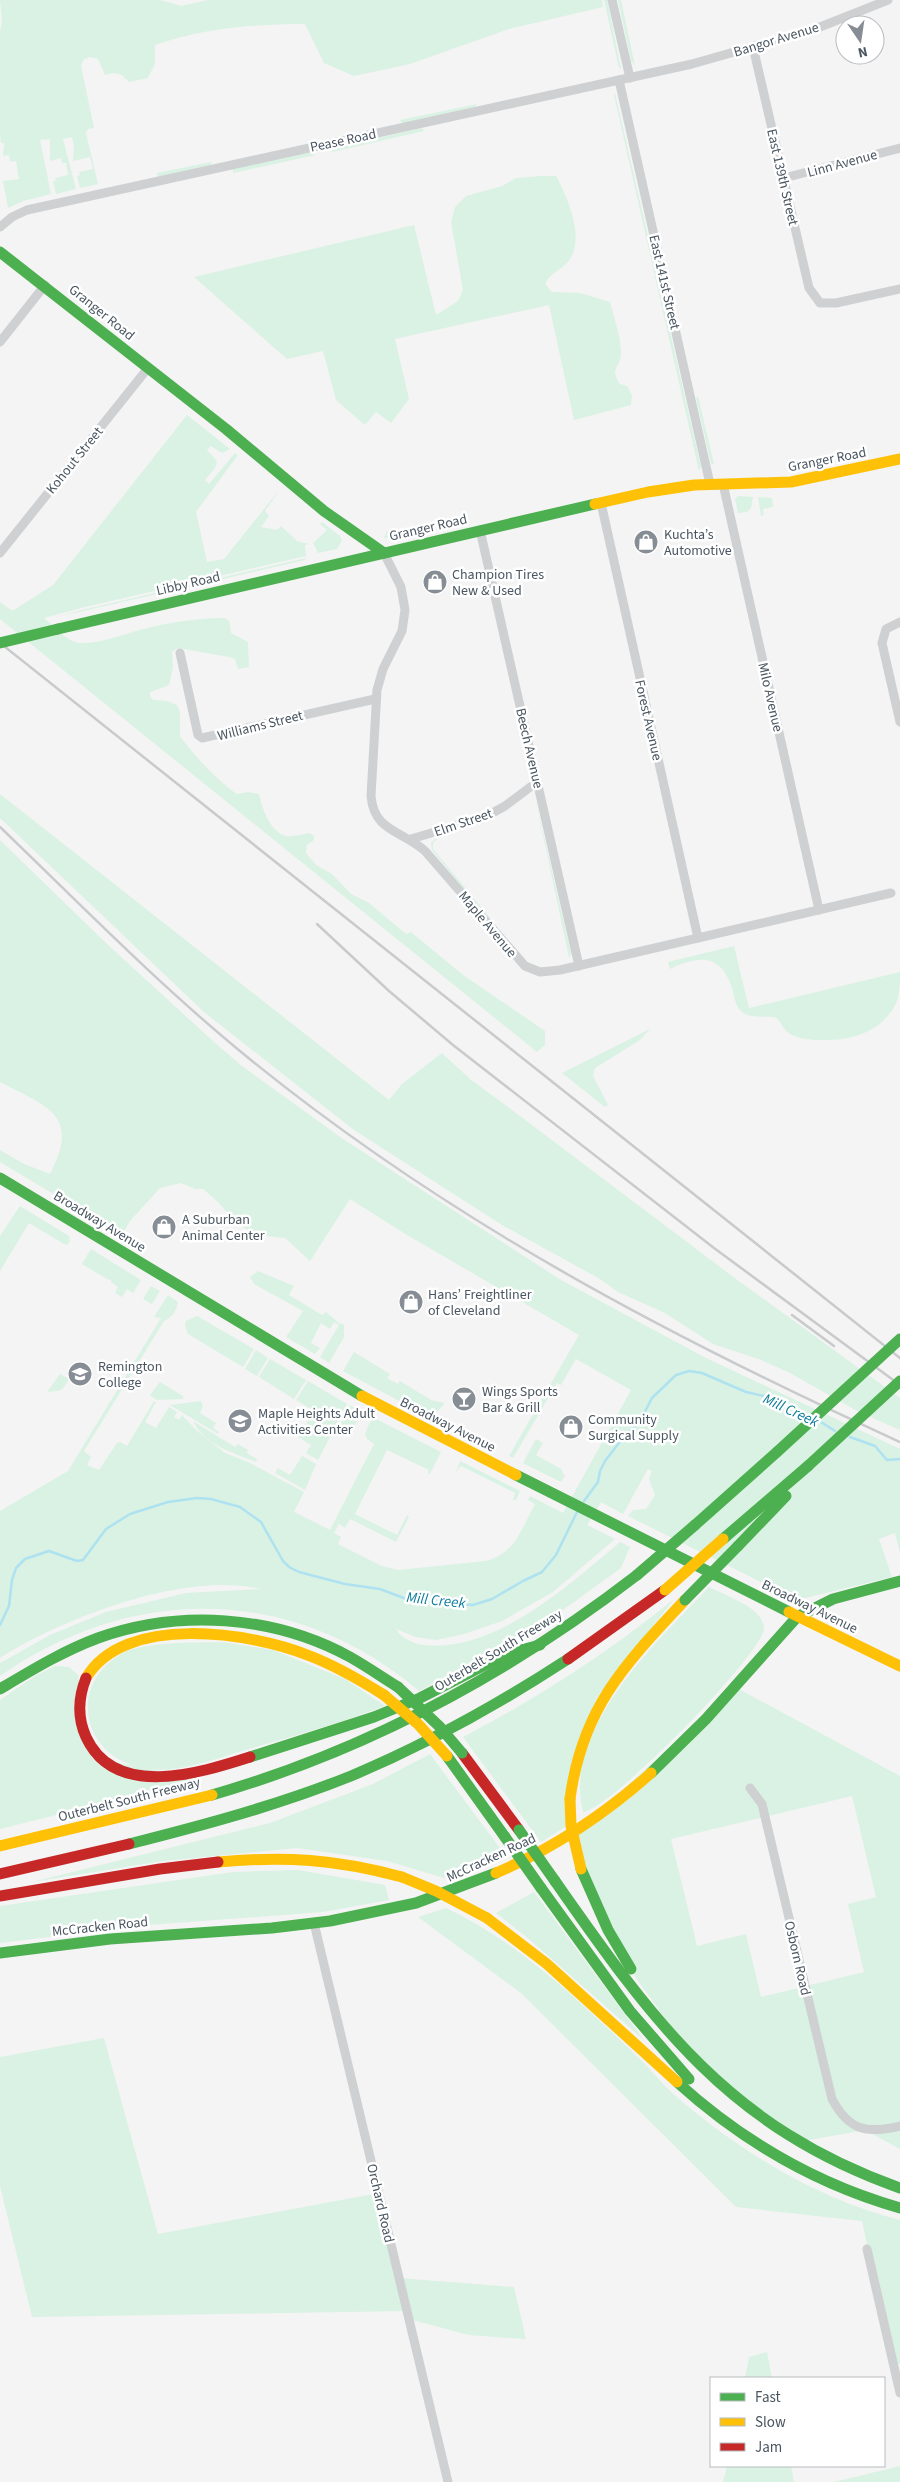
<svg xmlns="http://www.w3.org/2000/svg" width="900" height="2482" font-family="'Source Sans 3',sans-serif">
<rect width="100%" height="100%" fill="#f4f4f4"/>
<g fill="#d9f2e3" fill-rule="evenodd">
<path d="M0 0H160L181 6 208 0H602L603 7 509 29 410 64 354 76 324 63 305 24C254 24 204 28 155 45V64L148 78 129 82 122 75 113 73 105 75 98 59 90 57 84 59 81 66 94 128 88 129 86 133 98 184 80 188 77 176 80 175 79 172 93 169 90 157 73 161 74 146 72 137 63 139 76 189 56 194 53 182 56 181 55 178 68 175 66 163H62L61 158 50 161V139L40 140 51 194 23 201 8 208 3 181 19 179 16 161 10 162 9 155 3 156 4 143H1L0 135V31L2 22Z"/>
<path d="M604 0H607L621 69 619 68Z"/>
<path d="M618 0H621L635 66 631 60Z"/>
<path d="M615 93 701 467 699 471 614 95Z"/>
<path d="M477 104 475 107 403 124 400 120Z"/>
<path d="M422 128 424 131 332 152 333 148Z"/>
<path d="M312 152 315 155 233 173V169Z"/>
<path d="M211 162V165L158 177 157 173Z"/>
<path d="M541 176H556C567 196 585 237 570 259 563 270 550 272 545 284L552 292 580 293 610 302C614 318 621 337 621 354 620 369 609 368 620 384L627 386 632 395 631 405 574 420 549 305 395 339 409 399 391 423 376 412 365 425 336 400 323 351 287 359 194 277 414 225 436 315 458 301 463 290 451 222 455 207 466 196 502 186 516 178Z"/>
<path d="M698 396 714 464H711L696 398Z"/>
<path d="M187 415 230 449 222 453 211 446 207 450 217 461 215 468 205 480 209 484 235 453 238 455 196 512 207 562 224 559 280 489 267 508 265 511 269 516 261 527 277 530 281 526 297 541 309 544 305 545 306 556 81 608 44 618C53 625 65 639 75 642 93 647 126 633 144 629 170 622 198 618 225 618L229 621 231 633 248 642 249 667 238 669 235 659 229 657 178 648 172 652 173 667 169 685 150 692V696L153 700 167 701 177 705 180 712V736C193 754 217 781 237 794L248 792 259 794C262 808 270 832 286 836 293 837 303 834 310 833L314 836V840L307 845 306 853 316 865 332 874 351 894 369 903 406 934 411 932 463 975 545 1031V1045L537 1052 0 619V602L11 610H14L53 585Z"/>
<path d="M738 496 753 497 751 508 747 512 738 513 735 499Z"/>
<path d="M758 497 772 498 773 507 763 509 764 515 761 516Z"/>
<path d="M322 522 340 536 342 541 337 549 318 553 313 543 327 530 320 524Z"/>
<path d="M429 526V532L384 538 387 531 401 532Z"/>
<path d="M306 558 305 560 57 617 82 610Z"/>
<path d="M534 793 571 953 570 958 569 957Z"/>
<path d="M0 794 389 1100 402 1084 442 1053 470 1079 516 1113 736 1279 900 1398V1430L859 1412 790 1373 761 1360 713 1344 665 1313 618 1292 600 1279 502 1225 354 1130 204 1012 0 818Z"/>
<path d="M457 830 459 831 439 837 433 843V849L490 918 485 915 432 850 431 843 438 836Z"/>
<path d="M0 840 107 944 214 1042 242 1066 343 1139 561 1280 706 1358 900 1449V1553L895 1533 879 1539 892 1577 797 1600 628 1516 633 1510 646 1509 655 1495 649 1479 652 1471 648 1469 623 1514 601 1502 587 1525 615 1539 553 1592 502 1621 464 1634 436 1640 416 1637 396 1629C400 1638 414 1644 424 1645 495 1653 569 1585 620 1542L630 1547 621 1568 549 1620 419 1691C294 1585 133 1583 0 1676V1663L50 1635 106 1612 186 1593 260 1589C185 1571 63 1618 0 1658V1511L68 1471 161 1318 154 1317 168 1295 178 1302C176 1311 173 1317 164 1321L84 1451 91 1457 87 1465 99 1470 117 1443 120 1442 127 1446 154 1401 156 1402 145 1422 156 1428 169 1407 177 1412 174 1417 179 1420 182 1415 196 1430 225 1453 248 1462 304 1492 294 1512 330 1530 374 1444 367 1439 365 1434 370 1422 374 1418 441 1452 430 1474 428 1473 429 1470 387 1450 355 1514 397 1535 407 1515 409 1517 396 1542 350 1519 345 1528 339 1524 334 1533 341 1537 338 1544 382 1566 398 1570 486 1561C516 1553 521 1529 535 1504L528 1500 530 1496 563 1513 631 1390 576 1359 561 1385 557 1383 513 1458 509 1456 579 1335 407 1235 350 1199 310 1261 285 1238 257 1235 236 1223 218 1202 203 1189H195L181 1183 160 1188 130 1221 122 1235 0 1162V1150L24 1164 50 1174C81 1114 47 1107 0 1082Z"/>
<path d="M734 946 749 1008 900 972C900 985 900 998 893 1009 876 1035 847 1041 819 1040 808 1040 794 1038 786 1031 783 1027 780 1022 777 1018 765 1015 749 1020 740 1010 735 1005 734 994 732 988 721 954 699 955 670 969L668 962Z"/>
<path d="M650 1029 640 1040 595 1068 593 1076 608 1105 605 1107 562 1073Z"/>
<path d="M20 1206 69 1236 70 1241 67 1245 64 1244 29 1223 0 1271V1236Z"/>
<path d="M91 1249 141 1280 133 1293 127 1289 122 1297 115 1293 118 1287 111 1282V1280L107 1279 82 1264Z"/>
<path d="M258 1271 294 1286 289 1295 322 1315 326 1312 340 1324 342 1323 344 1325V1337L329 1363 320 1357 339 1325 334 1322 330 1329 321 1323 311 1343 320 1348 315 1354 286 1337 303 1311 254 1284 250 1277Z"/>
<path d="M151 1286 160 1291 152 1304 143 1299Z"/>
<path d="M197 1316 254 1349 243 1367 188 1334 185 1326 186 1321Z"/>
<path d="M256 1350 268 1358 257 1376 245 1369Z"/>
<path d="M354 1352 390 1374 387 1378 398 1384 400 1381 431 1400 445 1403 431 1418 343 1371Z"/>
<path d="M270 1359 306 1380 294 1399 259 1377Z"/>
<path d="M60 1374 69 1379C61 1392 64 1390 47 1392Z"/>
<path d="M308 1381 347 1404 318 1460 306 1453 311 1445 298 1437 314 1411 296 1400Z"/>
<path d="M160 1382 183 1396V1399L157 1400 150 1395Z"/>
<path d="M201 1401 203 1406 200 1413 216 1423 213 1428 219 1432 218 1434 170 1405Z"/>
<path d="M350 1405 361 1413 354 1427 348 1429 340 1426Z"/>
<path d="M193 1421 235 1447 238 1444 248 1450 247 1453 257 1459 256 1462C234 1453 204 1445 193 1421Z"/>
<path d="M536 1439 543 1443 536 1455 561 1469 565 1476 561 1482 523 1463Z"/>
<path d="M302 1456 316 1464 305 1490 275 1473 278 1468 290 1475Z"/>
<path d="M460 1461 520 1491 516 1500H513L515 1493 461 1466 456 1472Z"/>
<path d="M709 1587C724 1595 764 1608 764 1628 764 1653 610 1810 583 1812 562 1729 657 1642 709 1587Z"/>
<path d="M674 1599 596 1699 565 1827 541 1842 463 1737C538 1698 609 1652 674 1599Z"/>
<path d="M222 1642 273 1650 345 1679 385 1706C339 1723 292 1737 245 1750 215 1759 180 1773 149 1769 85 1762 64 1688 121 1654 143 1641 196 1643 222 1642Z"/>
<path d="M55 1666 69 1667 78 1675 92 1758 202 1779 0 1829V1700L35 1676Z"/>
<path d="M735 1687 900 1776V2149L865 2130 798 2142 695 2060 636 1978 604 1923 574 1831 591 1819ZM852 1796 876 1897 848 1904 864 1972 761 1997 746 1934 697 1946 671 1839Z"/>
<path d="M430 1754 505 1855 444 1878 387 1861 297 1848 163 1861 32 1882 270 1823 373 1784Z"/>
<path d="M298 1870 385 1885 389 1900 323 1912 148 1925 0 1943V1906L233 1872Z"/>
<path d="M534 1892 644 2040 529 1939 496 1913Z"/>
<path d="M446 1908C522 1944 585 2006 645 2064 656 2076 667 2089 679 2099 744 2154 818 2199 900 2220V2364L893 2365 862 2221 736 2207 521 1993 418 1917Z"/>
<path d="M104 2038 158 2234 379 2193 399 2278 514 2287 526 2339 469 2335 409 2319 407 2311 32 2317 0 2186V2057Z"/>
<path d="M767 2352 772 2378H745L749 2357Z"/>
<path d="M727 2466H791L794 2482H723Z"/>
<path d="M900 2466V2482H834Z"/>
</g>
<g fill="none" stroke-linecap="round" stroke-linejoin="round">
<g stroke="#aee2f0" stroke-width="2.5">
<path d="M821 1422 835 1431"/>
<path d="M850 1437 875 1446 887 1460 900 1459"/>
<path d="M584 1501 598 1482 600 1471 605 1461 625 1435 639 1423 652 1398 676 1375 689 1371 702 1373 746 1392 769 1397 790 1412 807 1415"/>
<path d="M0 1625 9 1606 12 1580 16 1568 25 1559 49 1551 77 1561 83 1560 106 1529 130 1514 168 1502 197 1498 211 1499 240 1507 261 1522 283 1561 289 1567 299 1572 345 1584 380 1589 409 1600 473 1605 492 1599 523 1581 542 1572 556 1555 578 1510"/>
</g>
<g stroke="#ced0d2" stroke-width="9">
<path d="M612 0 630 78"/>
<path d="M753 47 809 288 820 303H836L900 289"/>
<path d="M619 80 710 484"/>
<path d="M784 178 900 148"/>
<path d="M0 227 12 217 27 210 692 64 815 29 888 0"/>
<path d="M0 342 45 285"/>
<path d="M723 484 819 910"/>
<path d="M601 503 698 938"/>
<path d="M480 530 579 966"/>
<path d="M0 553 148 368"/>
<path d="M384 553 401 587 405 610 402 631 383 669 377 690 371 796C374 832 402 830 425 851L525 966 540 972 560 970 891 893"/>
<path d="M900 622 886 629 882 643 900 722"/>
<path d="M180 653 198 735 202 738 375 699"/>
<path d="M411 839 485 817 505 806 537 782"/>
<path d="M750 1788 762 1804 832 2099C849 2131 867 2134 900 2126"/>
<path d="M314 1923 448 2482"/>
<path d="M867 2249 900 2393"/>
</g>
<g stroke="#4caf50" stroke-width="11">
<path d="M0 252 226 429 324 511 384 553"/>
<path d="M58 629 595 504"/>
<path d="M0 1178 362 1396"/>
<path d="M516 1475 789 1612"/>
<path d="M695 1525 777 1452"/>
<path d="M723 1539 808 1466"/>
<path d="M738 1546 786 1496"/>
<path d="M0 1689C32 1670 63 1651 98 1638 179 1609 273 1615 350 1657 366 1666 382 1677 398 1687"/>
<path d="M447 1756 505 1837"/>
<path d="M250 1757 374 1717 420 1698 506 1654 540 1645"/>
<path d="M651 1773 706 1719 797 1617 833 1599 900 1581"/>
<path d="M212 1795C367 1750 510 1673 637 1575"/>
<path d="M129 1844C204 1825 279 1805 351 1776 427 1744 499 1704 568 1659"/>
<path d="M581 1869 608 1930 631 1969"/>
<path d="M555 1881C654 2023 730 2128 900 2188"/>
<path d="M541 1888 630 2011 689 2079"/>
<path d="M0 1953 110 1939 272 1928 330 1921 416 1903 496 1873"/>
<path d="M677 2082C742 2141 816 2184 900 2208"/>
</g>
<g stroke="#ffc107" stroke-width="11">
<path d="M595 504 648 492 694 485 791 482 900 459"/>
<path d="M362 1396 516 1475"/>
<path d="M789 1612 900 1666"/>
<path d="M86 1678C124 1613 251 1632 310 1656 336 1666 360 1680 384 1695"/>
<path d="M570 1799C582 1708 625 1664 685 1600"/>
<path d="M0 1846 212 1795"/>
<path d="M218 1862C286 1856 335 1859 402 1877"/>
<path d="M496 1873C552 1849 606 1813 651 1773"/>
<path d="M487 1918 547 1964 677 2082"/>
</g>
<g stroke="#c62828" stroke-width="11">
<path d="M568 1659 665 1590"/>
<path d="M86 1678C78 1698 77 1717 86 1737 115 1800 200 1773 250 1757"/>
<path d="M462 1753 519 1830"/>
<path d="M0 1874 129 1844"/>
<path d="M0 1896 160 1869 218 1862"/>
</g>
<g stroke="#c9cacc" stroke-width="2.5">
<path d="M0 643 900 1358"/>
<path d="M0 827C81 905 159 985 246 1056 447 1220 666 1335 900 1442"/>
<path d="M317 924 389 991 453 1045 714 1248 900 1385"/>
<path d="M792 1315 834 1346"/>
</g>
<g stroke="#4caf50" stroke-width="11">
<path d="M0 643 58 629"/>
<path d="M777 1452 900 1339"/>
<path d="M808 1466 900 1381"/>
<path d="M637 1575 695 1525"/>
<path d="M685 1600 738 1546"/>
<path d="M398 1687 440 1727 462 1753"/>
<path d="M519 1830 555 1881"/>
<path d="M505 1837 541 1888"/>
</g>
<g stroke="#ffc107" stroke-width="11">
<path d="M665 1590 723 1539"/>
<path d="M384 1695 418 1724 447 1756"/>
<path d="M570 1799 571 1826 581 1869"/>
<path d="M402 1877 436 1891 487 1918"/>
</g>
</g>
<defs>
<symbol id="shop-disc" viewBox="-11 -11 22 22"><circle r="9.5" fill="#868d94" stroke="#fff"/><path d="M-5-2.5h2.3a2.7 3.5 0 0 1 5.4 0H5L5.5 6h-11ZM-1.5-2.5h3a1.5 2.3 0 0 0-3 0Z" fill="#fff"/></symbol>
<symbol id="university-disc" viewBox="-11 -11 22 22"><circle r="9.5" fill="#868d94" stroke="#fff"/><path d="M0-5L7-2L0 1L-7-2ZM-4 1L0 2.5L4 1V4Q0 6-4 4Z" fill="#fff"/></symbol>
<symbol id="bar-disc" viewBox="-11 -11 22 22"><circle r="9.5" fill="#868d94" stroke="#fff"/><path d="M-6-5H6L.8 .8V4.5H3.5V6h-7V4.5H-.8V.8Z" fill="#fff"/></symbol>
<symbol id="school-disc" viewBox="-11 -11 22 22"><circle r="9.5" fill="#868d94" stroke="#fff"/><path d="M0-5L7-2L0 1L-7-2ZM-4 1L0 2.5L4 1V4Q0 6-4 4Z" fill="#fff"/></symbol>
</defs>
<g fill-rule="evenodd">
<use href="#shop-disc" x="632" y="528" width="28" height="28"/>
<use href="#shop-disc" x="421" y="568" width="28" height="28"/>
<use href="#shop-disc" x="150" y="1213" width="28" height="28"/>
<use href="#shop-disc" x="397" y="1288" width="28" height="28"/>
<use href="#university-disc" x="66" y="1360" width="28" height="28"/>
<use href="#bar-disc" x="450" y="1385" width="28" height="28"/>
<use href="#school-disc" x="226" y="1407" width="28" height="28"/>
<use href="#shop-disc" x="557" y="1413" width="28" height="28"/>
</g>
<g text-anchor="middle" stroke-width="5" stroke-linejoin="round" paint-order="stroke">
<g font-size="14" fill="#4a5661" stroke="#fff">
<text transform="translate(776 39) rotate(-17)" y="5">Bangor Avenue</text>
<text transform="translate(343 140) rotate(-12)" y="5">Pease Road</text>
<text transform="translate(842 163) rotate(-15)" y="5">Linn Avenue</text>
<text transform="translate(783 177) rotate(77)" y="5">East 139th Street</text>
<text transform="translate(665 282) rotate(77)" y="5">East 141st Street</text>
<text transform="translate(102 312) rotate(39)" y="5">Granger Road</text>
<text transform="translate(827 459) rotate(-11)" y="5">Granger Road</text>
<text transform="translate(74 460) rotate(-51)" y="5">Kohout Street</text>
<text transform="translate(428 527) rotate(-13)" y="5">Granger Road</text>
<text transform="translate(188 583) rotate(-13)" y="5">Libby Road</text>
<text transform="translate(771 697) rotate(77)" y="5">Milo Avenue</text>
<text transform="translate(649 720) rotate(77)" y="5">Forest Avenue</text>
<text transform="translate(260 725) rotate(-14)" y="5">Williams Street</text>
<text transform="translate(530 748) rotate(77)" y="5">Beech Avenue</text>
<text transform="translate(463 822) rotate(-19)" y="5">Elm Street</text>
<text transform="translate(488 924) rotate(50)" y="5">Maple Avenue</text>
<text transform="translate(100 1221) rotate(31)" y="5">Broadway Avenue</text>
<text transform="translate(448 1424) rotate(27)" y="5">Broadway Avenue</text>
<text transform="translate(810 1606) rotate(26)" y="5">Broadway Avenue</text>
<text transform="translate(498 1650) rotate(-31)" y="5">Outerbelt South Freeway</text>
<text transform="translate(129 1799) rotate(-14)" y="5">Outerbelt South Freeway</text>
<text transform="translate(491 1857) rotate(-25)" y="5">McCracken Road</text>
<text transform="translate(100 1926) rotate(-6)" y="5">McCracken Road</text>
<text transform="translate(798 1958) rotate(77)" y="5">Osborn Road</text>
<text transform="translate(381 2203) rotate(77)" y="5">Orchard Road</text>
</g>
<g font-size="14" fill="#4a5661" stroke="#fff" text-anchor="start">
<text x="664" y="539">Kuchta’s<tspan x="664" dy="16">Automotive</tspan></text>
<text x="452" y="579">Champion Tires<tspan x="452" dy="16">New &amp; Used</tspan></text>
<text x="182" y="1224">A Suburban<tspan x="182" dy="16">Animal Center</tspan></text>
<text x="428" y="1299">Hans’ Freightliner<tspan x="428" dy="16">of Cleveland</tspan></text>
<text x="98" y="1371">Remington<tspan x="98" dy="16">College</tspan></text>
<text x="482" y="1396">Wings Sports<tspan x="482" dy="16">Bar &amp; Grill</tspan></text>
<text x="258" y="1418">Maple Heights Adult<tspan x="258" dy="16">Activities Center</tspan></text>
<text x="588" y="1424">Community<tspan x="588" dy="16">Surgical Supply</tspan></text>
</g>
<g font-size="15" font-style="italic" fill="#0c7c9b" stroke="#fff">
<text transform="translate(791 1410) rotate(25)" y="5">Mill Creek</text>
<text transform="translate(436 1600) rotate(6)" y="5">Mill Creek</text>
</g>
</g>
<rect x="710" y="2377" width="175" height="90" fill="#ffffff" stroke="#b7bbc0"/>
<rect x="720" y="2393" width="25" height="8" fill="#4caf50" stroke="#b7bbc0"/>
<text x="755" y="2402" font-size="15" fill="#4a5661">Fast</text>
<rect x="720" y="2418" width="25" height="8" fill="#ffc107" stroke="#b7bbc0"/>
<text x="755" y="2427" font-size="15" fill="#4a5661">Slow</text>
<rect x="720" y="2443" width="25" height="8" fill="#c62828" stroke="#b7bbc0"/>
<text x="755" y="2452" font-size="15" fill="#4a5661">Jam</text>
<g transform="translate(860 40) rotate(167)"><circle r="24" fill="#ffffff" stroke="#b7bbc0"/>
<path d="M0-4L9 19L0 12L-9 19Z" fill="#868d94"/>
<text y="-8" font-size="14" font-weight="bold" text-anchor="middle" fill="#4a5661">N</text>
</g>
</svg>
